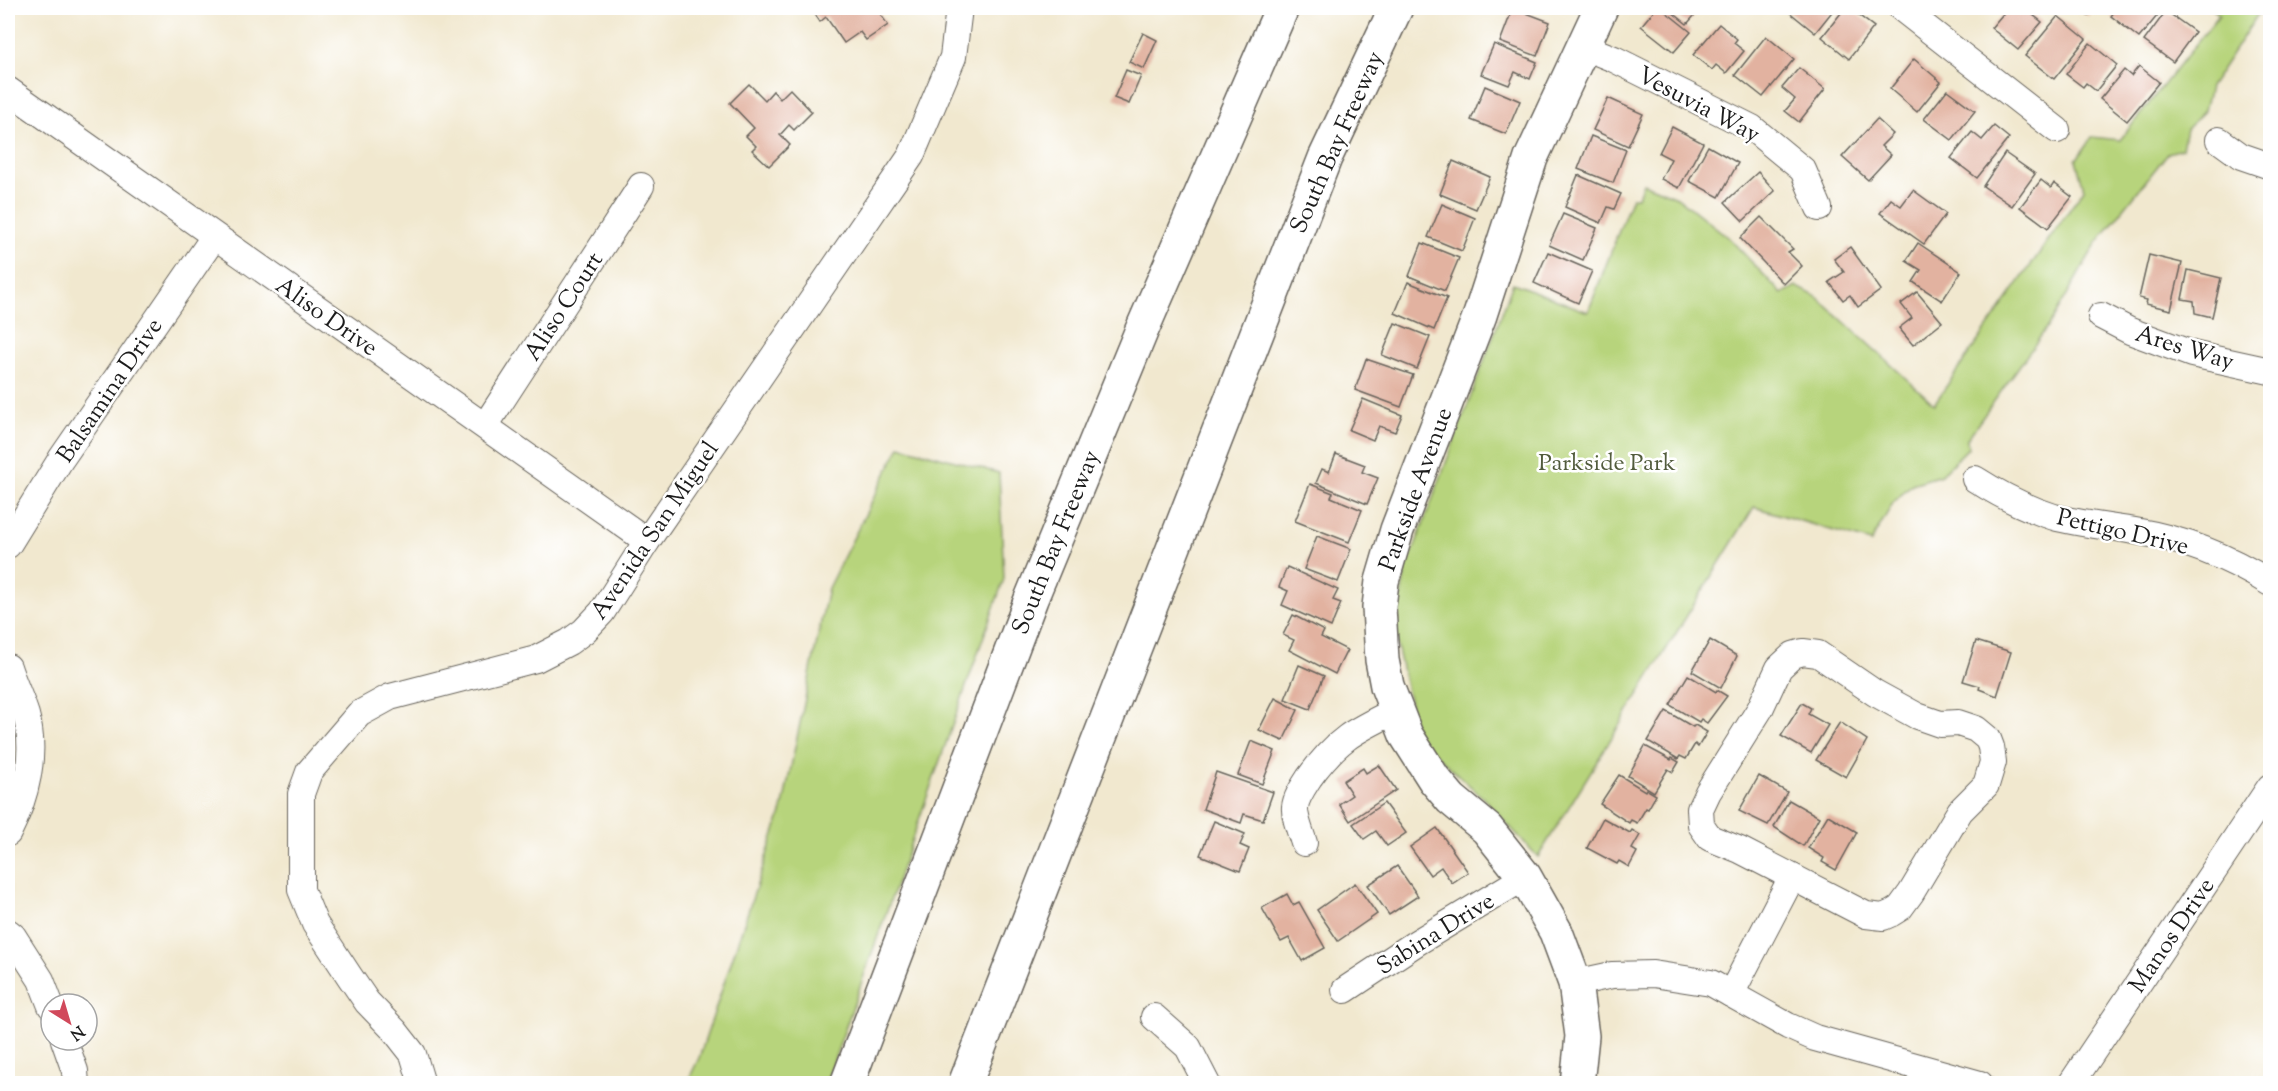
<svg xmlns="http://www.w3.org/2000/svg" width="2278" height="1091" font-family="'Sorts Mill Goudy',serif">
<rect width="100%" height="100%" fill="#fff"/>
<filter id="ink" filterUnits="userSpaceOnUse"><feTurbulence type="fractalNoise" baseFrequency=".0167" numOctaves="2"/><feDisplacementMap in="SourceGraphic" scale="12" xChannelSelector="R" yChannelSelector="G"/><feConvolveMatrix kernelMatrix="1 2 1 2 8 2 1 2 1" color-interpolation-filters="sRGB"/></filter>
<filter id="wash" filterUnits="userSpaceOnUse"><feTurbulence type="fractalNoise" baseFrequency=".008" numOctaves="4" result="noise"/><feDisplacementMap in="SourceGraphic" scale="24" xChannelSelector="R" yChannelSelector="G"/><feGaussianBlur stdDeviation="1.35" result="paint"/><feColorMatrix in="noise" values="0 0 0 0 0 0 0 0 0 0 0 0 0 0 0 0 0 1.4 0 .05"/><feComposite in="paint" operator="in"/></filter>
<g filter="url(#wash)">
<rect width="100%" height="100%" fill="#f1e8cf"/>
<g fill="#b7d47b" stroke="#6a784c" stroke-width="1.5">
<path d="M2213 8H2262L2210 87 2204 111 2186 129 2182 149 2168 153 2096 244 2053 319 1967 439 1968 448 1941 475 1912 484 1893 503 1871 542 1754 507 1538 857 1483 798 1417 737 1394 631 1406 570 1513 283 1588 312 1632 197H1638L1643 183 1677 197 1728 237 1782 294 1796 286 1817 297 1934 404 2084 189 2076 160 2092 137 2120 140 2219 15Z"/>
<path d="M900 446 999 473 1004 579 826 1083H687L699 1058 782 810 828 588Z"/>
</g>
<g id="blocks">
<g fill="#e2b2a0">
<path d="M811 8H876L888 25 866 40 860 32 844 43 826 17 820 22Z"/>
<path d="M1513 8 1550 22 1537 56 1500 42Z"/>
<path d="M1656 8H1661L1691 32 1674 52 1641 26Z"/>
<path d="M1667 8H1701L1687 24Z"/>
<path d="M1791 8H1835L1815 33 1788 11Z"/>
<path d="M1845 8H1849L1874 27 1849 59 1822 37Z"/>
<path d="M2008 8H2024L2042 22 2018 50 1991 28Z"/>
<path d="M2077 8H2094L2088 16Z"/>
<path d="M2117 8H2160L2162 10 2139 38 2111 16Z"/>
<path d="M2166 11 2195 32 2173 62 2144 41Z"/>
<path d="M2058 16 2086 39 2054 79 2025 56Z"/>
<path d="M1719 24 1737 39 1734 43 1744 51 1726 73 1716 65 1712 70 1693 55Z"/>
<path d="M1143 33 1157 40 1144 69 1129 62Z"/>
<path d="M1766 36 1794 59 1763 97 1735 75Z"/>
<path d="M2090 43 2117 65 2096 91 2086 83 2083 87 2066 74Z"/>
<path d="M1494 44 1537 62 1530 79 1515 72 1509 85 1481 74Z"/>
<path d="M1914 59 1941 82 1917 112 1890 89Z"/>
<path d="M2139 66 2159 82 2127 121 2100 99 2124 70 2131 76Z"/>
<path d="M1799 68 1825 89 1799 122 1785 111 1795 99 1782 88Z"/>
<path d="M1126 70 1141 76 1129 104 1114 98Z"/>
<path d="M749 84 765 100 773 91 780 99 790 89 812 112 794 130 789 125 780 135 790 145 769 166 752 150 756 146 746 136 754 128 730 103Z"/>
<path d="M1485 86 1520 101 1506 134 1471 120Z"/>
<path d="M1947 90 1975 111 1952 140 1924 119Z"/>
<path d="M1608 98 1643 114 1628 146 1593 130Z"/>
<path d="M1877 119 1893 134 1881 146 1891 155 1868 180 1842 157Z"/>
<path d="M1994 126 2009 138 1977 178 1951 158 1972 132 1982 140Z"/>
<path d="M1672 127 1703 143 1679 188 1661 179 1671 159 1659 153Z"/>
<path d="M1591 136 1626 150 1613 183 1578 169Z"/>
<path d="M1708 146 1738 163 1719 197 1689 181Z"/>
<path d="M2005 153 2035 174 2012 206 1983 186Z"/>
<path d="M1453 161 1490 177 1476 209 1440 194Z"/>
<path d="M1758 172 1775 191 1743 221 1725 202Z"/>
<path d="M1578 175 1621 194 1614 209 1608 207 1601 223 1565 207Z"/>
<path d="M2041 180 2051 188 2054 183 2072 197 2048 228 2020 207Z"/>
<path d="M1913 190 1946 214 1924 244 1880 213 1891 199 1901 206Z"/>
<path d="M1442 204 1475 218 1462 251 1428 237Z"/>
<path d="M1563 214 1597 228 1583 260 1549 245Z"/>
<path d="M1761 217 1793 249 1788 252 1802 266 1784 284 1740 238Z"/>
<path d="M1422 243 1459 258 1445 291 1409 276Z"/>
<path d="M1918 243 1961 272 1942 301 1913 282 1921 270 1906 261Z"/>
<path d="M1850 247 1881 290 1858 307 1850 295 1843 300 1829 282 1844 272 1834 259Z"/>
<path d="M1548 252 1592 271 1578 303 1534 283Z"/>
<path d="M2149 255 2182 263 2171 310 2146 304 2147 300 2139 298Z"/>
<path d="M2188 270 2221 278 2212 317 2195 313 2194 301 2182 299Z"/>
<path d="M1408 282 1447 298 1434 330 1395 313Z"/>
<path d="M1917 292 1942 322 1913 345 1899 328 1912 318 1901 304Z"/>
<path d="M1395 323 1430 337 1417 369 1382 355Z"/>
<path d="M1366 359 1413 375 1401 407 1355 390Z"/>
<path d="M1363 399 1402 415 1395 432 1379 426 1373 440 1349 430Z"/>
<path d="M1336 454 1365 465 1362 472 1378 478 1367 504 1316 483 1322 469 1329 472Z"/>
<path d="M1310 484 1333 493 1331 497 1362 510 1349 542 1295 521Z"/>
<path d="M1317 536 1351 549 1338 582 1304 569Z"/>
<path d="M1287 567 1338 590 1333 600 1341 603 1331 627 1282 605 1288 591 1279 587Z"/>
<path d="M1293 615 1324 631 1321 637 1347 650 1335 674 1289 650 1294 640 1283 635Z"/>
<path d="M1710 640 1737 656 1721 688 1692 671Z"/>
<path d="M1976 641 2011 652 1997 696 1979 689 1980 686 1963 681Z"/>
<path d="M1299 665 1324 676 1310 709 1285 699Z"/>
<path d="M1688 675 1716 692 1717 690 1727 696 1707 723 1701 719 1699 722 1670 705Z"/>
<path d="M1275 698 1298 710 1283 741 1259 730Z"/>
<path d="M1802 703 1811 708 1808 714 1828 725 1811 753 1781 736Z"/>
<path d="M1666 711 1693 727 1695 725 1707 732 1698 747 1695 744 1686 759 1680 756 1678 759 1648 741Z"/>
<path d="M1840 722 1867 740 1846 777 1816 760Z"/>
<path d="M1251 741 1275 751 1262 784 1238 775Z"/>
<path d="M1645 746 1671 760 1672 758 1679 762 1673 772 1668 769 1654 792 1628 776Z"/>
<path d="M1379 765 1396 790 1350 821 1339 804 1352 795 1343 781 1363 768 1366 773Z"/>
<path d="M1216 772 1273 792 1263 820 1244 814 1241 823 1203 809Z"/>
<path d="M1619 775 1645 791 1646 789 1656 795 1648 809 1646 808 1637 823 1631 820 1629 823 1600 804Z"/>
<path d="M1759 776 1787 792 1768 825 1739 811Z"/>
<path d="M1789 800 1819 817 1803 846 1774 827Z"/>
<path d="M1384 803 1406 833 1387 846 1376 831 1364 839 1353 824Z"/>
<path d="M1828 815 1857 832 1836 870 1822 862 1824 858 1808 848Z"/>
<path d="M1603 818 1630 833 1632 830 1640 835 1632 849 1637 852 1629 867 1619 861 1617 864 1587 848Z"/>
<path d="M1214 821 1245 834 1240 845 1249 849 1240 871 1200 855Z"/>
<path d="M1437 828 1468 872 1452 883 1441 867 1430 875 1410 847Z"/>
<path d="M1397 866 1418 896 1389 915 1368 885Z"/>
<path d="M1355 883 1377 914 1338 941 1317 910Z"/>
<path d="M1287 894 1293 905 1299 902 1325 948 1302 961 1289 938 1281 942 1262 908Z"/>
</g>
</g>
</g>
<g filter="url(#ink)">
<use href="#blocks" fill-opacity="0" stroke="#67635b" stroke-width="1.5"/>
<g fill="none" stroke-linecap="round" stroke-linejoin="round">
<defs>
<g id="minor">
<path d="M1901 8 2057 130"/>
<path d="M1584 47 1614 59 1752 128 1803 170 1819 208"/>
<path d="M8 90 647 541"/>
<path d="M2219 140 2241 156 2270 166"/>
<path d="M2101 316 2130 331 2192 354 2270 371"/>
<path d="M485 426 641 186"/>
<path d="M1975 479C2000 495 2025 508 2054 517 2079 524 2108 526 2135 531 2183 539 2229 557 2270 583"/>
<path d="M8 545 61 459 214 237"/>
<path d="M1803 652 1818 654 1875 693 1917 716 1940 724 1958 723 1976 729 1988 739 1991 747 1993 762 1986 785 1960 811 1911 893 1900 908 1892 913 1883 917 1866 915 1740 850 1710 838 1701 825 1700 809 1708 792 1760 709 1779 668 1793 655Z"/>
<path d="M8 667C13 683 21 699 26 715 37 754 26 798 8 833"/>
<path d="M1304 843C1301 833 1294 817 1295 807 1296 797 1304 786 1309 778 1337 739 1354 731 1395 711"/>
<path d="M8 932 13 936 41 980 51 1006"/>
<path d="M1575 983 1612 975 1653 974 1711 983 1788 1026 1815 1038 1980 1084"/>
<path d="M1345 990 1416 943 1525 877"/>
<path d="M1731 994 1792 877"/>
<path d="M1154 1017 1188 1047 1207 1084"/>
<path d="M64 1040 75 1071 76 1084"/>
<path d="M422 1084 413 1054 395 1031 367 1002 350 977 315 924 301 890V794L309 772 359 714 390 697 536 659 569 642 584 631 602 612 647 541 911 156 953 57 959 8"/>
<path d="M2071 1084 2270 787"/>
</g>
<path id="major" d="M1577 1084 1582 1036 1575 983 1556 932 1525 877 1487 829 1451 799 1434 779 1406 735 1387 686 1382 660 1379 607 1382 581 1397 530 1480 315 1531 158 1601 8"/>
<g id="highway">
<path d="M847 1084 1031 599 1141 332 1282 8"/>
<path d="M965 1084 1325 158 1396 8"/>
</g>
</defs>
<use href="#minor" stroke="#67635b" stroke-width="28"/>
<use href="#major" stroke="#67635b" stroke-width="36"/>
<use href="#highway" stroke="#67635b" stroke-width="36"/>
<use href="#minor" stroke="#fff" stroke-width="26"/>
<use href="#major" stroke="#fff" stroke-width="33"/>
<use href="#highway" stroke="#fff" stroke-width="33"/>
</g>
</g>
<g text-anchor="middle" stroke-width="5" stroke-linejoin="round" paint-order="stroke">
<g font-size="24" fill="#1c1c1c" stroke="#fff">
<text transform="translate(1699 104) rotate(28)" y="8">Vesuvia Way</text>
<text transform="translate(1336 142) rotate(-66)" y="8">South Bay Freeway</text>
<text transform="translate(563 306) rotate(-57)" y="8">Aliso Court</text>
<text transform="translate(327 316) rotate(35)" y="8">Aliso Drive</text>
<text transform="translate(2185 347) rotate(17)" y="8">Ares Way</text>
<text transform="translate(109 390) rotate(-56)" y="8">Balsamina Drive</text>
<text transform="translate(1415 489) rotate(-70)" y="8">Parkside Avenue</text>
<text transform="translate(654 530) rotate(-56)" y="8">Avenida San Miguel</text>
<text transform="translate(2123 531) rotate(13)" y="8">Pettigo Drive</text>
<text transform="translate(1055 542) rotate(-68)" y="8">South Bay Freeway</text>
<text transform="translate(1435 933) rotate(-32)" y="8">Sabina Drive</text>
<text transform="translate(2171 935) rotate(-56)" y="8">Manos Drive</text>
</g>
<g font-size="24" fill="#525c3d" stroke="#fff">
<text x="1607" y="470">Parkside Park</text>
</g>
</g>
<rect width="2278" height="1091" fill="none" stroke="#fff" stroke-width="30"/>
<g transform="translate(69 1022) rotate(143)"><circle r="28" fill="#ffffff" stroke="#a4a4a4" stroke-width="1.5"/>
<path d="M0-4.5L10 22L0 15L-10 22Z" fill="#d1495b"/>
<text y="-9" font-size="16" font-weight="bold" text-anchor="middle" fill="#1c1c1c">N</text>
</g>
</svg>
